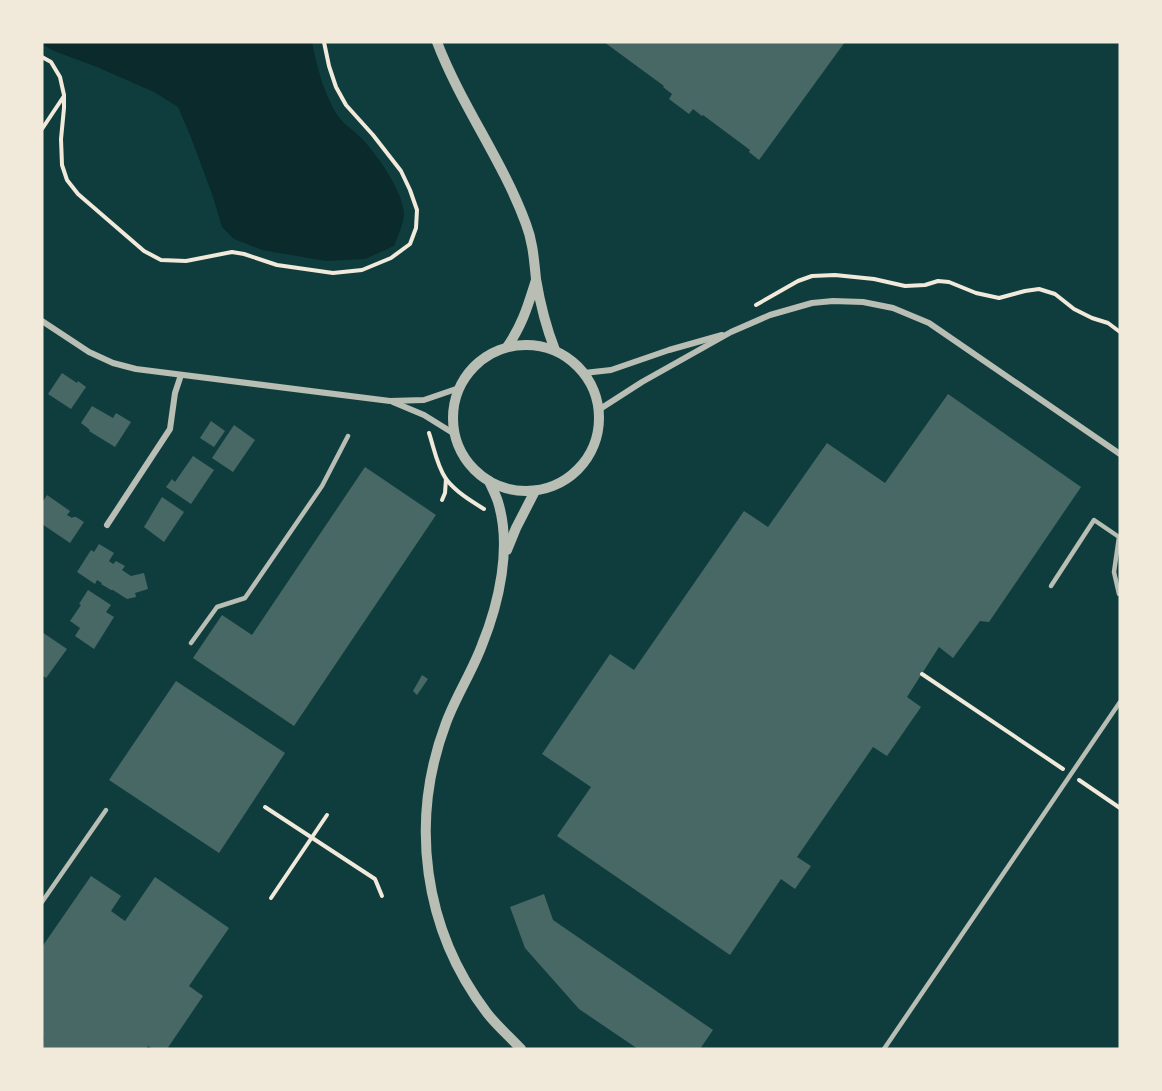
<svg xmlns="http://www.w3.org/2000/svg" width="1162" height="1091" font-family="Signika,sans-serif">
<rect width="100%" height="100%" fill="#0f3d3e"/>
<path fill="#0a2a2b" d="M42 42H312C317 67 324 95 338 116 345 126 357 132 365 142 379 158 404 193 404 215 403 226 398 235 394 246L365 259 326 261 262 250 234 239 222 227 212 194 190 135 178 107 154 92 97 67 54 51 42 44Z"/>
<g fill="#486865">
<path d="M604 42H845L759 160 749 152 750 150 703 115 702 116 693 109 689 114 669 99 672 94 663 87 664 86Z"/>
<path d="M62 373 77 383 78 381 86 387 71 409 48 394Z"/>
<path d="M948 394 1081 487 989 622 980 621 953 658 939 647 907 697 921 707 887 756 873 747 797 857 811 866 795 889 781 879 730 955 557 836 591 787 542 754 610 654 634 670 744 511 768 527 827 443 885 483Z"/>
<path d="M92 406 113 418 116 413 131 422 115 447 89 431 90 430 81 423Z"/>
<path d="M211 421 225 431 214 447 200 438Z"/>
<path d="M234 425 255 440 233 472 212 458Z"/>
<path d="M193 456 214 470 191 504 166 487 172 479 175 482Z"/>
<path d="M365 467 436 515 294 726 193 658 222 615 252 635Z"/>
<path d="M47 495 70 511 67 515 72 518 73 517H76L84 522 70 543 42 524V503Z"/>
<path d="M162 497 184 512 164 542 144 527Z"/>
<path d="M99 544 114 553 109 561 113 564 116 561 125 566 122 570 131 576 144 573 148 589 135 593 136 597 127 599 113 590H111L101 584 102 583 97 580 95 584 77 572 91 550 94 552Z"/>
<path d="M88 590 111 605 106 612 114 617 94 649 75 636 80 628 70 621 81 605 79 604Z"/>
<path d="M42 632 67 649 46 678 42 675Z"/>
<path d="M422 675 428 679 417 695 413 691Z"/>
<path d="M176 681 285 753 219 853 109 780Z"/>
<path d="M91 876 121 896 111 911 125 921 155 877 229 928 189 986 203 996 167 1049H153L148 1046 146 1049H42V1041L44 1038 42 1037V947Z"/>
<path d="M544 894 553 920 713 1030 700 1049H638L579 1009 525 948 510 907Z"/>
</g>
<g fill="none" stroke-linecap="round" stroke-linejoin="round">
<g stroke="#f1e9da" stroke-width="4">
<path d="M42 57 51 62 60 77 64 95V108L61 139 62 165 67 180 78 194 144 251 161 260 186 261 232 252 244 254 277 265 333 273 362 270 391 258 410 244 416 228 417 210 410 190 401 171 373 135 346 105 336 87 329 66 324 42"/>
<path d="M42 129 64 96"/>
<path d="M756 305 798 281 812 276 835 275 874 279 905 286 925 285 938 281 949 282 976 293 999 298 1025 291 1039 289 1055 294 1074 309 1092 318 1108 323 1120 332"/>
<path d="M429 433C434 448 437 466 446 479 456 492 471 501 484 509"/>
<path d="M442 500 445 493 446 479"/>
<path d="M922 674 1063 769"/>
<path d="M1079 780 1120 808"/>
<path d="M265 807 375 879 382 896"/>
<path d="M271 898 327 815"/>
</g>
<g stroke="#b8beb3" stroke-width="4.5">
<path d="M1051 586 1094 520 1119 537 1114 572 1119 594"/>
<path d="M191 643 217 607 245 598 322 486 348 436"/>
<path d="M42 902 106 810"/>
<path d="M884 1049 1120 702"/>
</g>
<g stroke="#b8beb3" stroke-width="6">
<path d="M42 321 89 352 113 363 136 369 390 401 424 400 459 388"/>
<path d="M584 373 611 370 669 350 722 335"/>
<path d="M393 402 424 415 453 433"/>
<path d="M600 409 642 382 731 332 770 315 812 303 833 301 863 302 893 308 929 323 1120 454"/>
<path d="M107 525 170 429 175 393 181 375"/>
</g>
<g stroke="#b8beb3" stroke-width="10">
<path d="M437 42C461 105 503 161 526 224 533 242 534 260 536 279 540 303 546 327 555 350"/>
<circle cx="526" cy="418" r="73"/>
<path d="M507 347C523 324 528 305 536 280"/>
<path d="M489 481C492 488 496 495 498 502 512 547 499 603 482 645 472 672 456 696 446 723 409 821 423 929 487 1013 497 1026 510 1037 521 1049"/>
<path d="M507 550 516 528 535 491"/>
</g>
</g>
<rect width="1162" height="1091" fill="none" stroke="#f1e9da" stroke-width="87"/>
</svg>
